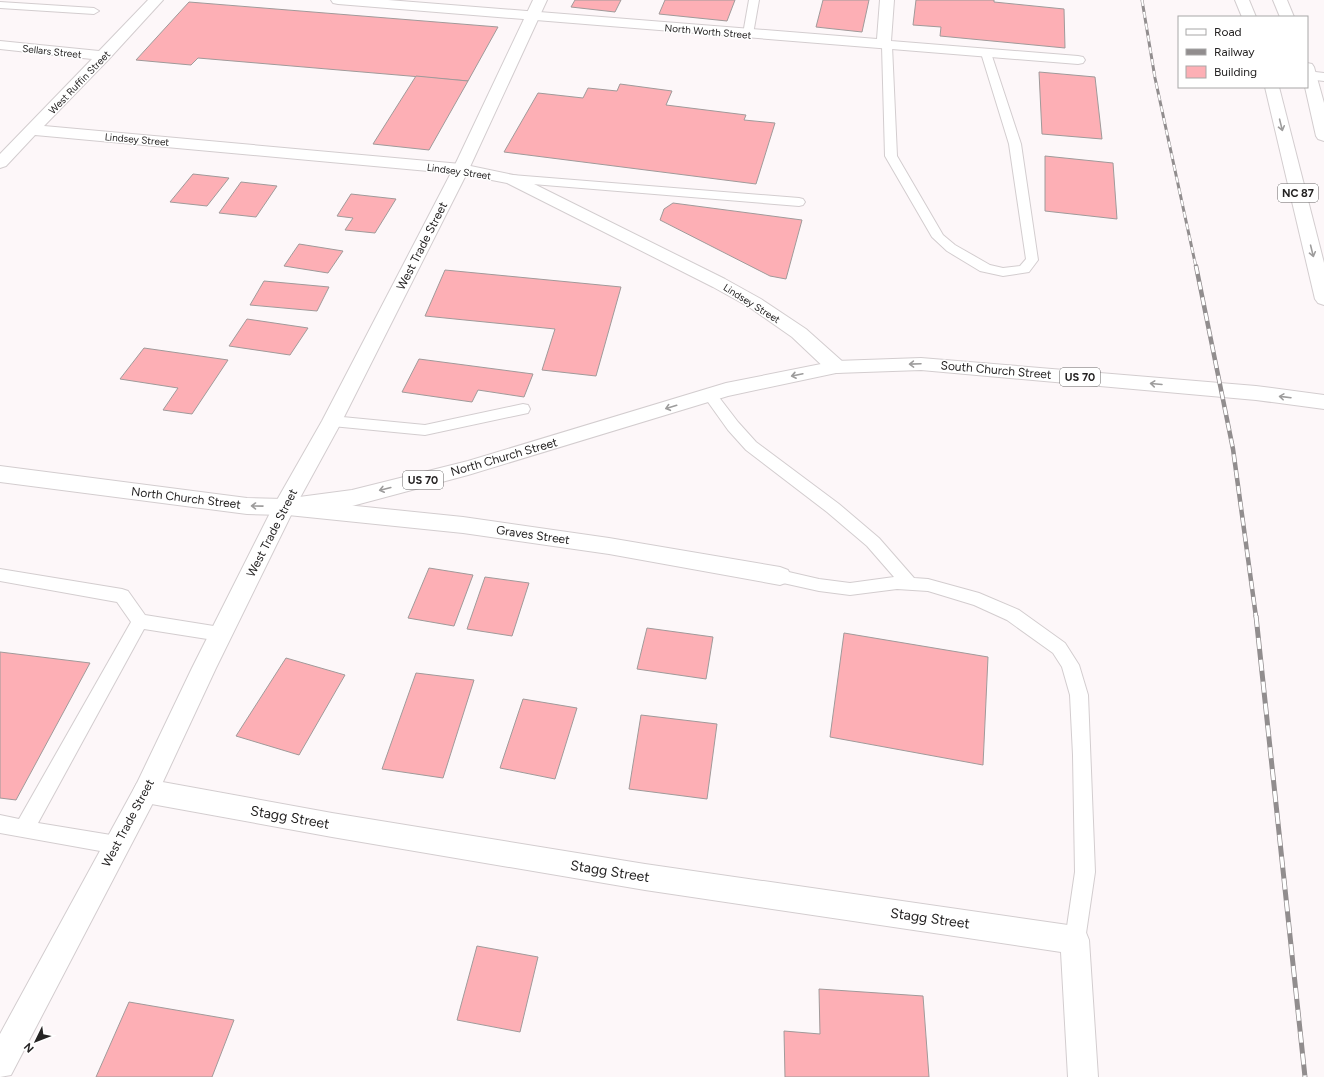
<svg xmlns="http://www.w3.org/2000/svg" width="1324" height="1077" font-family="Figtree,sans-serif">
<rect width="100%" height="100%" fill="#fdf7f9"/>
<g fill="#fdafb5" stroke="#a09a9a">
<path d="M575 0H621L615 12 571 7Z"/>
<path d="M665 0H735L727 21 659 14Z"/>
<path d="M823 0H869L862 32 816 27Z"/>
<path d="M916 0H994V2L1064 9 1065 48 940 36 941 27 913 25Z"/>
<path d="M189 2 498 27 468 81 198 58 191 65 136 60Z"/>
<path d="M1039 72 1095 77 1102 139 1042 134Z"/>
<path d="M416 76 468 81 429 150 373 144Z"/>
<path d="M620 84 672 91 666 105 746 115 744 120 775 123 756 184 504 152 538 93 583 98 588 88 617 91Z"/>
<path d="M1045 156 1113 163 1117 219 1045 211Z"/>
<path d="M193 174 229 178 207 206 170 202Z"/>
<path d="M241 182 277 186 256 217 219 213Z"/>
<path d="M351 194 396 199 375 233 345 230 353 218 337 216Z"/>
<path d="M673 203 802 220 786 279 770 276 660 220 664 209Z"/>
<path d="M299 244 343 251 328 273 284 266Z"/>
<path d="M445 270 621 287 596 376 542 370 555 329 425 316Z"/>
<path d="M264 281 329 287 317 311 250 305Z"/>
<path d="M247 319 308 328 290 355 229 346Z"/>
<path d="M144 348 228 360 192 414 163 410 178 388 120 379Z"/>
<path d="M419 359 533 374 524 397 478 390 472 402 402 392Z"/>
<path d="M429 568 473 575 454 626 408 618Z"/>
<path d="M485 577 529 583 512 636 467 629Z"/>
<path d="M647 628 713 637 706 679 637 669Z"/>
<path d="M844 633 988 657 983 765 830 737Z"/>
<path d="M0 652 90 663 16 800 0 798Z"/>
<path d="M286 658 345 675 299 755 236 736Z"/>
<path d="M416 673 474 680 443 778 382 769Z"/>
<path d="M523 699 577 708 555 779 500 768Z"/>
<path d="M641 715 717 724 707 799 629 789Z"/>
<path d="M477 946 538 957 520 1032 457 1020Z"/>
<path d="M819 989 923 996 929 1077H785L784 1031 820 1034Z"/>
<path d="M129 1002 234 1020 212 1077H96Z"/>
</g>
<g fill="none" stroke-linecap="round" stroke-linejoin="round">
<defs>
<g id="lane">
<path d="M749 0H759L753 34 748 37 743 34Z"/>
<path d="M0 2 94 8 99 11 94 14 0 8Z"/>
<path d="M887 43 892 46 897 156 943 235 955 245 990 265 1003 268 1020 266 1026 259 1009 144 981 53 986 50 991 53 1021 144 1038 260 1029 272 1003 276 980 271 947 251 932 237 885 156 882 46Z"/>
<path d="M512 175 799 198 803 199 805 202 803 205 799 206 508 182 506 179 508 176Z"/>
<path d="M710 390 715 392 738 422 756 442 839 504 879 538 914 578 928 579 979 593 1019 610 1065 643 1079 665 1088 695 1095 872 1085 940 1082 947 1075 950 1068 947 1065 940 1075 872 1073 755 1070 695 1062 667 1053 653 1007 620 974 605 928 591 897 589 850 595 819 591 774 581 772 576 774 571 780 570 819 579 850 583 894 577 867 546 827 512 746 450 728 430 703 395 705 392Z"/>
<path d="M523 404 528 405 530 409 528 413 425 435 332 426 327 425 325 421 327 417 332 416 425 425Z"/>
<path d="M0 569 122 589 128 591 145 615 220 627 226 629 229 634 226 639 220 641 144 629 38 823 117 836 124 839 127 845 124 851 117 854 0 833V815L19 819 131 622 117 602 0 581Z"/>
</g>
<g id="street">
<path d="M148 0H163L109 59 44 126 461 164 518 176 725 279 761 299 806 329 843 362 846 367 843 372 836 373 829 372 792 337 749 307 713 287 507 183 461 174 35 135 6 166 0 168V154L92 59 0 49V41L99 51Z"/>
<path d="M331 0H388L877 39 880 0H894L891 41 1078 56 1083 57 1085 60 1083 63 1078 64 338 4 333 3Z"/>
<path d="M288 499 463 517 609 538 780 567 788 570 791 576 788 582 780 585 609 554 463 533 288 515 280 513 277 507 280 501Z"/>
<path d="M146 779 332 813 645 864 1075 926 1085 930 1089 940 1098 1077H1068L1061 952 645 890 332 837 146 803 137 799 133 791 137 783Z"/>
</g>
<g id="secondary">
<path d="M533 0H547L469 169 342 421 295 507 216 668 155 799 11 1075 0 1077V1034L137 783 192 668 273 507 322 421 453 169Z"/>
<path d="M1307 71 1324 73V81L1307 79Z"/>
</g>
<path id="primary" d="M921 358 1256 386 1324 395V409L1256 400 921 370 836 373 728 396 468 475 352 506 284 515 247 514 0 482V466L247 498 284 499 352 490 468 461 726 383 836 361Z"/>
<g id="highway">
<path d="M1235 0H1249L1256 17H1242Z"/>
<path d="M1273 0H1287L1294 17H1280Z"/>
<path d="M1307 63 1312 64 1314 67 1324 103V141L1318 139 1316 136 1305 87H1307Z"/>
<path d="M1265 87H1279L1324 263V305L1318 303 1315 299Z"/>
</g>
</defs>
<use href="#lane" stroke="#d3cdcf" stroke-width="2"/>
<use href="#street" stroke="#d3cdcf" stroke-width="2"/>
<use href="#secondary" stroke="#d3cdcf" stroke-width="2"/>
<use href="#primary" stroke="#d3cdcf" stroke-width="2"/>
<use href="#highway" stroke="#d3cdcf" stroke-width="2"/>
<use href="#lane" fill="#fff" fill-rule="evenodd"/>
<use href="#street" fill="#fff" fill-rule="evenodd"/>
<use href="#secondary" fill="#fff" fill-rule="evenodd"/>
<use href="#primary" fill="#fff" fill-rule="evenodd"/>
<use href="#highway" fill="#fff" fill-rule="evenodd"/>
<defs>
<path id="rail-far2" d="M1142 0 1155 78 1196 267"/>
<path id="rail-far1" d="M1196 266 1233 449 1256 617"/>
<path id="rail" d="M1256 616 1305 1077"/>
</defs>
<use href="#rail-far2" stroke="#918d8e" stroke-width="3"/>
<use href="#rail-far1" stroke="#918d8e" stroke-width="4.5"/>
<use href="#rail" stroke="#918d8e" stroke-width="5"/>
<use href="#rail-far2" stroke="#fff" stroke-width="2" stroke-dasharray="6" stroke-linecap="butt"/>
<use href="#rail-far1" stroke="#fff" stroke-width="3" stroke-dasharray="8" stroke-linecap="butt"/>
<use href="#rail" stroke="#fff" stroke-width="3.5" stroke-dasharray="11" stroke-linecap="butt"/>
</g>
<defs><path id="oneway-shaft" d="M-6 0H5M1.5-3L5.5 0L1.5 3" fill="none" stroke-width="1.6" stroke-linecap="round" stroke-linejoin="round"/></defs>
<g stroke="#9d9c9c">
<use href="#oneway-shaft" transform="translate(1281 125) rotate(76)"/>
<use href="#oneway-shaft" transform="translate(1312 251) rotate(76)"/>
<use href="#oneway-shaft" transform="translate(915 364) rotate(178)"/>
<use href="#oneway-shaft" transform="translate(797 375) rotate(168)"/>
<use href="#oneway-shaft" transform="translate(1156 384) rotate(-175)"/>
<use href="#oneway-shaft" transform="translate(1285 397) rotate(-173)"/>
<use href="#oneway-shaft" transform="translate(671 407) rotate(163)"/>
<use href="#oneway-shaft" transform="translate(385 489) rotate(166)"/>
<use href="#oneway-shaft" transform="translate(257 506) rotate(-179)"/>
</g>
<g text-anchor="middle" stroke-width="3" stroke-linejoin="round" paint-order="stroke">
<g font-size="10" fill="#252323" stroke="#fff">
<text transform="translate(708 31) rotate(5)" y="4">North Worth Street</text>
<text transform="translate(52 51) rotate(6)" y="4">Sellars Street</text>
<text transform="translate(79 82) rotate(-46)" y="4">West Ruffin Street</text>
<text transform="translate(137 139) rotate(5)" y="4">Lindsey Street</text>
<text transform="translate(459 171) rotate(8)" y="4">Lindsey Street</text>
<text transform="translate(752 303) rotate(32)" y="4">Lindsey Street</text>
</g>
<g fill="#fff" stroke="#666565" stroke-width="1">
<rect x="1278" y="184" width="40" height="18" rx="3"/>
<rect x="1060" y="368" width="40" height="18" rx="3"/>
<rect x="403" y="471" width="40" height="18" rx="3"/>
</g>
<g font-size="11" font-weight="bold" fill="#252323">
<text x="1298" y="197">NC 87</text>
<text x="1080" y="381">US 70</text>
<text x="423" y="484">US 70</text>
</g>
<g font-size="12" fill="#252323" stroke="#fff">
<text transform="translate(422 246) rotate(-63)" y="4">West Trade Street</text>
<text transform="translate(996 370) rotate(5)" y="4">South Church Street</text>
<text transform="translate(504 457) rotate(-16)" y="4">North Church Street</text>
<text transform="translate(186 498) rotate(7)" y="4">North Church Street</text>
<text transform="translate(272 533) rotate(-63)" y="4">West Trade Street</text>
<text transform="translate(533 535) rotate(8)" y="4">Graves Street</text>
<text transform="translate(128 823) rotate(-62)" y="4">West Trade Street</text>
</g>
<g font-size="14" fill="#252323" stroke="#fff">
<text transform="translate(290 817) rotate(10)" y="5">Stagg Street</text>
<text transform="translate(610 871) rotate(9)" y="5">Stagg Street</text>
<text transform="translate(930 918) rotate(8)" y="5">Stagg Street</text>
</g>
</g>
<rect x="1178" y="16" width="130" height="72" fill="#ffffff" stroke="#a8a7a7"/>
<rect x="1186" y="29" width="20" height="6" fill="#ffffff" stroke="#a8a7a7"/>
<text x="1214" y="36" font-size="12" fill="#252323">Road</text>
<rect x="1186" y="49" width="20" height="6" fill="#918d8e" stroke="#a8a7a7"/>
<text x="1214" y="56" font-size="12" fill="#252323">Railway</text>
<rect x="1186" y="66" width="20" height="12" fill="#fdafb5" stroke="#a8a7a7"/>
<text x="1214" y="76" font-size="12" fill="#252323">Building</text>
<g transform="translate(36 1041) rotate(227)" stroke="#ffffff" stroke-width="3" paint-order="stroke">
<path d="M0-3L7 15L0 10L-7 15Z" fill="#252323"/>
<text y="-6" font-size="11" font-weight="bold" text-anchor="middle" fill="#252323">N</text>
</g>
</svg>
